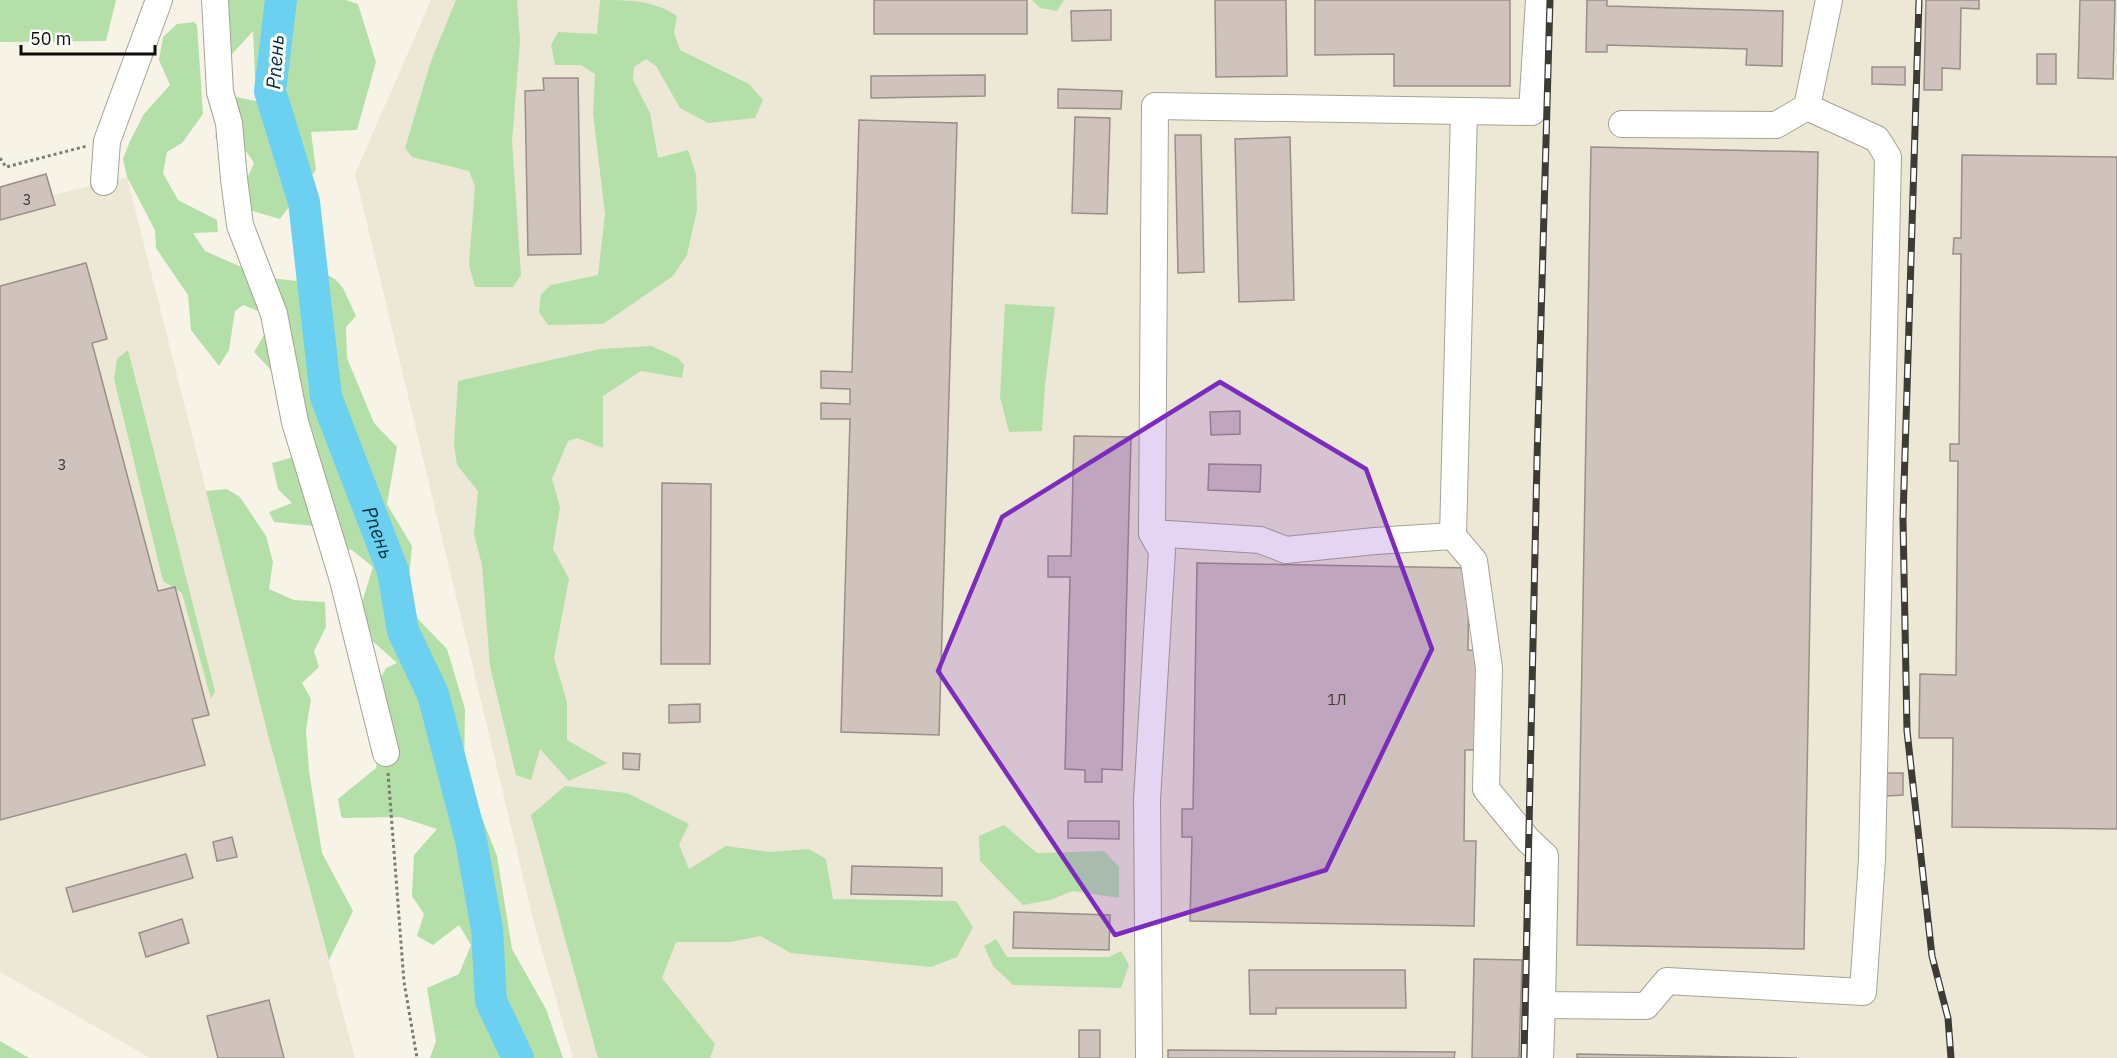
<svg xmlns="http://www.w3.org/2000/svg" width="2117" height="1058" font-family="'IBM Plex Sans',sans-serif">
<rect width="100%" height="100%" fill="#f7f4e7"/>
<g fill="#ede8d5">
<path d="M431 0H2117V1058H573L535 927 355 174Z"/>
<path d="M127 177 268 735 355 1058H150L0 972V187L52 195Z"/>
</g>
<g fill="#b4dfa8">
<path d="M0 0H116L106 41 0 42Z"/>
<path d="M223 0H346L358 4 376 62 357 130 311 132 316 170 280 219 235 206 254 163 246 151 215 137 225 95 256 101 253 31 225 62 204 52Z"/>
<path d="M456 0H517L520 41 512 141 521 275 513 287H475L469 265 475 186 469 171 412 157 405 148 431 61Z"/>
<path d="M600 0C628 0 654 0 677 16L674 33 680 50 749 84 763 100 755 118 708 123 680 108 656 66 646 59 634 67 633 80 650 113 658 158 688 150 696 174 697 210 687 255 673 276 603 324 548 325 539 312 541 294 551 285 598 275 605 214 593 113 595 74 581 65H555L551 45 558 32 597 34Z"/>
<path d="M1032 0H1064L1057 11 1040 8Z"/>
<path d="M194 22 197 25 203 114 182 143 167 152 163 173 178 200 217 220 218 232 193 233 205 251 264 277 296 281 321 273 325 274 335 279 343 288 356 316 346 327 347 358 374 423 397 447 387 504 412 546 408 589 418 619 447 649 465 709 464 772 497 856 512 949 546 1009 563 1058H430L436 1041 427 988 459 974 471 945 459 925 433 945 417 936 424 914 412 896 414 855 437 829 400 817 343 818 341 816 338 799 376 768 379 739 369 701 386 668 397 663 355 625 373 567 352 550 330 547 324 527 274 522 269 512 292 503 278 489 272 463 294 457 281 371 270 369 254 352 268 328V315L243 305 235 311 229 350 219 366 191 330 188 295 156 248 155 230 127 177 123 159 130 141 144 114 170 85 159 60 163 37 177 24Z"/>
<path d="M1005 304 1055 307 1045 385 1042 431 1009 432 1000 397Z"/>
<path d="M651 346 678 358 684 365 682 378 641 371 603 396V448L577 438 568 441 552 479 560 507 553 549 569 579 554 658 567 702V740L607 763 569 781 540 749 531 780 516 775 490 666 482 565 474 534 478 491 457 465 454 445 458 381 600 349Z"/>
<path d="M128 350 215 691 211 699 182 593 163 581 114 379 117 359Z"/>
<path d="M227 489 240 497 266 536 273 562 269 589 294 600 325 602 326 627 314 651 319 667 302 683 311 699 306 730 309 771 322 853 353 911 329 960 268 735 206 491Z"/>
<path d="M565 786 627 793 689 824 679 845 689 869 726 846 769 852 809 849 826 859 833 899 956 901 973 927 957 957 931 967 791 953 760 936 731 942H676L662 978 715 1044 710 1058H598L531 815Z"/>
<path d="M1004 825 1037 853 1104 851 1119 867V898L1073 891 1050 900 1023 905 980 861 979 836Z"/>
<path d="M996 939 1007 957H1109L1121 951 1129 965 1121 988 1013 985 993 966 984 946Z"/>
<path d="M0 1041 29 1058H0Z"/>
</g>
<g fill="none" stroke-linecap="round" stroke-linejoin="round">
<path stroke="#6cd1f1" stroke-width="32" id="s1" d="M281 0 270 91 304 202 326 397 393 571 403 631 433 694 471 840 487 929 491 1001 518 1058"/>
</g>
<g fill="#d0c3bd" stroke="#9a8e88" stroke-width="1.5">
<rect x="874" y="0" width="153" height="34"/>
<path d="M1215 0H1286L1287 76 1216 77Z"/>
<path d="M1315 0H1510V86H1394V54L1315 55Z"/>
<path d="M1587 0H1607V6L1783 11 1782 66 1746 65 1747 49 1607 45V52H1586Z"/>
<path d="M1926 0H1979V9L1961 8 1960 69 1942 68V90H1924Z"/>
<path d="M2080 0H2115L2113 79 2078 78Z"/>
<path d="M1111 10V40L1072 41 1071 11Z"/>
<rect x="2037" y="54" width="19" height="30"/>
<path d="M1872 67H1905V85L1872 84Z"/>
<path d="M985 75V96L871 98V76Z"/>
<path d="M543 78H578L581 254 528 255 525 91 544 90Z"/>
<path d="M1058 89 1122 91 1121 109 1058 108Z"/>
<path d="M1075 117 1110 118 1107 214 1072 213Z"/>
<path d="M859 120 957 123 939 735 841 732 850 419H821V403L850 404V389L821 388V371L852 372Z"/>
<path d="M1175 135H1201L1204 272 1178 273Z"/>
<path d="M1290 137 1294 300 1239 302 1235 139Z"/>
<path d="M1591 147 1818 152 1804 949 1577 945Z"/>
<path d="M1962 155 2117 157V829L1952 827 1953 738H1919L1920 674 1956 675 1958 461H1950V444H1959L1961 254H1953L1954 238H1961Z"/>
<path d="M46 174 55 205 0 220V187Z"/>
<path d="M86 263 107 339 92 343 158 591 175 587 209 715 192 719 205 765 0 820V286Z"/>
<path d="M1240 411V434L1211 435 1210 412Z"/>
<path d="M1074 436 1131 437 1122 770 1102 769V782H1085V770L1065 769 1070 577H1048V556H1071Z"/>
<path d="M1209 464 1261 465 1260 492 1208 490Z"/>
<path d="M662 483 711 484 710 664H661Z"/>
<path d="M1197 563 1469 568 1468 650 1480 651 1479 750H1465L1464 841H1476L1474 926 1190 921 1192 837H1182V809H1193Z"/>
<path d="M700 704V722L669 723V705Z"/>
<path d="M623 753 640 754 639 770 623 769Z"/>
<path d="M1886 773H1903V795L1886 796Z"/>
<path d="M1068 821H1119V839L1068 838Z"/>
<path d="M232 837 237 857 217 861 213 842Z"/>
<path d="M186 854 193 878 73 912 66 888Z"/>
<path d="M852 866 942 868V896L851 894Z"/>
<path d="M1014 912 1110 915 1109 950 1013 948Z"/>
<path d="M182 919 189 943 146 957 139 933Z"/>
<path d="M1474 959 1522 960 1519 1058H1472Z"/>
<path d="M1249 970H1405L1406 1008H1276V1014H1250Z"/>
<path d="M269 1000 284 1058H218L207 1016Z"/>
<rect x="1079" y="1030" width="21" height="28"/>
<path d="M1168 1050 1455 1052 1454 1058H1168Z"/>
<path d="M1577 1054 1797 1058H1577Z"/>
</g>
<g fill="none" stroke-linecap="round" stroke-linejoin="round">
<defs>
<g id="minor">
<path d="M215 0 220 92 229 123 234 179 240 225 274 314 295 422 343 580 386 753"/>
<path d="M1539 0 1532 112 1464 111 1453 536 1474 561 1489 668 1486 789 1528 840 1545 856 1542 1005 1646 1006 1667 981 1863 992 1872 859 1888 157 1877 139 1807 107"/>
<path d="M1622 124 1776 125 1807 107 1829 0"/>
<path d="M104 182 107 141 159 0"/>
<path d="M1453 536 1375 541 1286 550 1260 540 1152 533 1155 106 1464 111"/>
<path d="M1149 1058 1147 800 1162 551 1152 533"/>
<path d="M1540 1058 1542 1005"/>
</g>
</defs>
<use href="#minor" stroke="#a5a397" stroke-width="28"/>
<g stroke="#7c7a71" stroke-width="3" stroke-dasharray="3 3" stroke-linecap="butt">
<path d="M0 158 6 167 87 146"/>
<path d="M388 773 404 982 417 1058"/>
</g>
<use href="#minor" stroke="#fff" stroke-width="26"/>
<defs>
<g id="rail">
<path d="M1919 0 1903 519 1907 731 1932 956 1948 1018 1951 1058"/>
<path d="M1524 1058 1537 460 1550 0"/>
</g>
</defs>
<use href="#rail" stroke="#3c3b35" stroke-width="7"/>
<use href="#rail" stroke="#fff" stroke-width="4.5" stroke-dasharray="14" stroke-linecap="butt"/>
</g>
<path fill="#7b2cbf" fill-opacity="0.2" stroke="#7b2cbf" stroke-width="4.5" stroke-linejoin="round" d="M1220 382 1366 469 1432 649 1326 870 1115 935 938 671 1002 517Z"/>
<g text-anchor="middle" stroke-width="6" stroke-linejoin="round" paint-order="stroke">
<g font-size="15" fill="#3e3a35">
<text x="27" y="205">3</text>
<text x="62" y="470">3</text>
<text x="1337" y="705">1Л</text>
</g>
<g font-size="20" font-style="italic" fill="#00313e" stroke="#fff">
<text transform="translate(275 62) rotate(-86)" y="7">Рпень</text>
<text dy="7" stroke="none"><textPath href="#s1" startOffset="549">Рпень</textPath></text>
</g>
</g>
<path d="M21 45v9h134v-9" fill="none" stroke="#0d0c08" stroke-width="3"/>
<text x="30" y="45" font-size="18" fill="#0d0c08" stroke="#ffffff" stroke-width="4.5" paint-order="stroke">50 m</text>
</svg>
